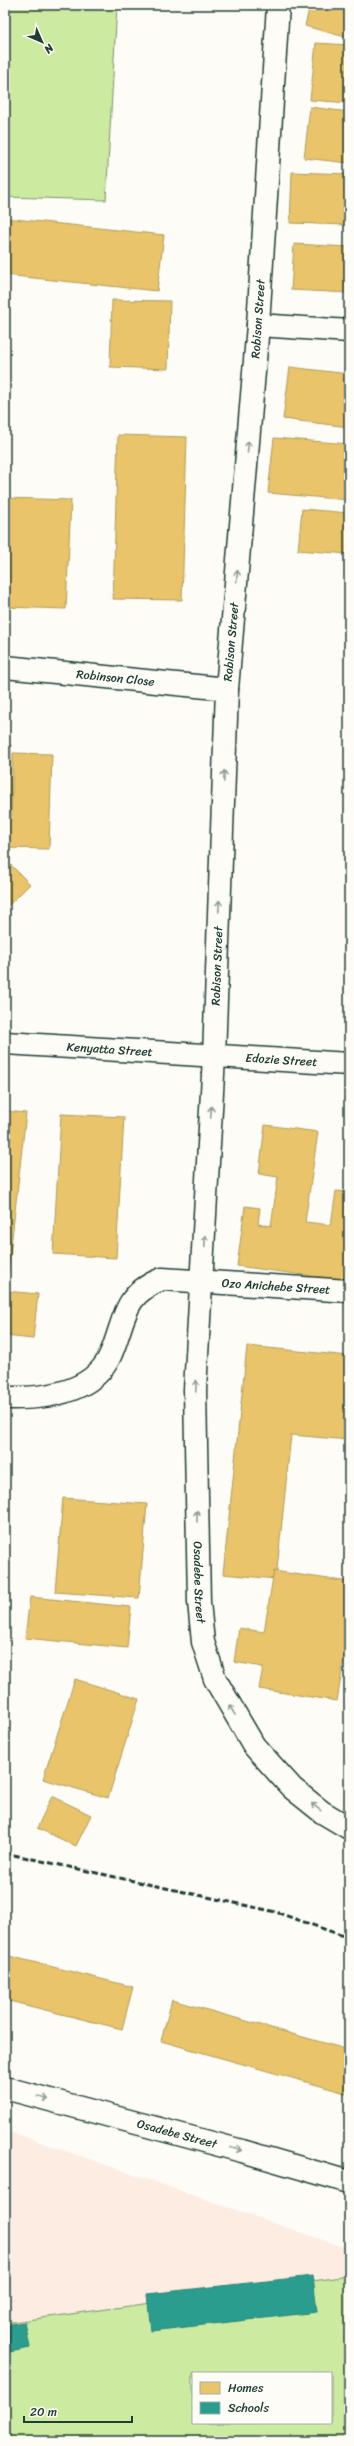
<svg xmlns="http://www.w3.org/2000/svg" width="354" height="2446" font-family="Sriracha,sans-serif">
<rect width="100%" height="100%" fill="#fdfcf7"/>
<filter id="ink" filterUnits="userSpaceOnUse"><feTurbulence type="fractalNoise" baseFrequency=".025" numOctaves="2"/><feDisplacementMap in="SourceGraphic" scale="8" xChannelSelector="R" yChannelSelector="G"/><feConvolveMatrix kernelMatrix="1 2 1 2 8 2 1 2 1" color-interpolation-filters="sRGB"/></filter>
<g filter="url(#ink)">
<path fill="#fdece2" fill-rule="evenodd" d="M5 2130 349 2249V2441H5ZM193 2373H331V2423H193Z"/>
<g fill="#cdeaa1" stroke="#76946a" fill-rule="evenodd">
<path d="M5 5H117L106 200 5 197Z"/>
<path d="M349 2276V2441H5V2323ZM193 2373H331V2423H193Z"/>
</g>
<g fill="#e9c46a" stroke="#ac9c5a">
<path d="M310 5H349V38L305 26Z"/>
<path d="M316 43 349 45V103L310 100Z"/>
<path d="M310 107 349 112V163L304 158Z"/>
<path d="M292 172 349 174V225L290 223Z"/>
<path d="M5 218 164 235 157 291 5 275Z"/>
<path d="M294 244 349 247V293L291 290Z"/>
<path d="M112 300 170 301 168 369 110 367Z"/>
<path d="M290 367 349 374V427L283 419Z"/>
<path d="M118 435 187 437 182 600 113 599Z"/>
<path d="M274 438 349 444V500L268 493Z"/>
<path d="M5 498 71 500 66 609 5 607Z"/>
<path d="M302 509 349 513V554L298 550Z"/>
<path d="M5 745H11L10 813H5Z"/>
<path d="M13 753 52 754 49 849 5 848V821H11Z"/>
<path d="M5 859 30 884 5 909Z"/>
<path d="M5 1111 26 1113 6 1291 38 1294 33 1339 5 1336Z"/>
<path d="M61 1114 124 1117 116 1258 53 1254Z"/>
<path d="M265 1125 318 1132 305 1222 331 1225 336 1191 349 1192V1281L237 1266 245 1206 260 1208 258 1224 271 1226 278 1177 259 1174Z"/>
<path d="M247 1346 349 1356V1440L291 1435 276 1579 223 1574Z"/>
<path d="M63 1498 147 1504 139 1598 55 1592Z"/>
<path d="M274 1571 349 1582V1629L337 1701 259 1689 263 1667 234 1662 239 1628 264 1632Z"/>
<path d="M30 1597 131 1607 127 1648 25 1638Z"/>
<path d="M75 1679 139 1699 108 1798 43 1779Z"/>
<path d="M52 1796 91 1815 76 1846 37 1828Z"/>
<path d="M5 1955 133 1987 122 2029 5 2000Z"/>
<path d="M172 2000 349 2050V2094L161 2041Z"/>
</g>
<g fill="#2a9d8f" stroke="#278074">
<path d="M313 2276 317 2312 151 2331 147 2294Z"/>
<path d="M25 2322 30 2348 5 2353V2325Z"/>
</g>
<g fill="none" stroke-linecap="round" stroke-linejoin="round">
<defs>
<g id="minor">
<path d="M258 325 349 331"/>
<path id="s1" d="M5 667 227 689"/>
<path id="s2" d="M5 1398C41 1399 92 1394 110 1356 126 1320 121 1295 162 1279L349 1291"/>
</g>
<g id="tertiary">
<path id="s3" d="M5 1043 349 1064"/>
</g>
<g id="secondary">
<path id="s4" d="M278 5 258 325 227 689 214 1057 195 1390 199 1602 203 1642 215 1679 254 1746 292 1788 322 1812 349 1828"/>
<path id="s5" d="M5 2088 242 2151 349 2182"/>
</g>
</defs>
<use href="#minor" stroke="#1f3d34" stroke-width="25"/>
<use href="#tertiary" stroke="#1f3d34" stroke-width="25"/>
<use href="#secondary" stroke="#1f3d34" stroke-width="25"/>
<use href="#minor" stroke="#fdfcf7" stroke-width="22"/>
<use href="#tertiary" stroke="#fdfcf7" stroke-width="22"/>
<use href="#secondary" stroke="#fdfcf7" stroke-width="22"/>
<path stroke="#1f3d34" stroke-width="3" stroke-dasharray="6 3" stroke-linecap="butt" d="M5 1853 276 1912 349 1938"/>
</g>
<defs><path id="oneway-shaft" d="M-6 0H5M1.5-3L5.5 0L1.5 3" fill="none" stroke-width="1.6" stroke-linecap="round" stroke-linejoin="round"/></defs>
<g stroke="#8e9c96">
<use href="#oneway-shaft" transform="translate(248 447) rotate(-85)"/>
<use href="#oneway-shaft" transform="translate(237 576) rotate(-85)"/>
<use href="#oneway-shaft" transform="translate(224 776) rotate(-88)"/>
<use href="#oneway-shaft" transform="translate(219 906) rotate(-88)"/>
<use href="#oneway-shaft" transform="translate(211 1112) rotate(-87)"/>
<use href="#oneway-shaft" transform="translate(205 1241) rotate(-87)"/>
<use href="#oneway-shaft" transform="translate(196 1386) rotate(-87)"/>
<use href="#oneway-shaft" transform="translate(197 1516) rotate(-91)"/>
<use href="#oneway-shaft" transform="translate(232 1710) rotate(-121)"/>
<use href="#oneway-shaft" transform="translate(316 1807) rotate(-142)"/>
<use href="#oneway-shaft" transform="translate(43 2098) rotate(15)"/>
<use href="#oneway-shaft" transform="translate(236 2149) rotate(15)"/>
</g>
</g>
<g text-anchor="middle" stroke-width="4" stroke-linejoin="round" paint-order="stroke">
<g font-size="12" fill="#1f3d34" stroke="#fdfcf7">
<text transform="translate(258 319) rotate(-86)" y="4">Robison Street</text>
<text transform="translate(231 642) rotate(-85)" y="4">Robison Street</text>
<text dy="4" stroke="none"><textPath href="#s1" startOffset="111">Robinson Close</textPath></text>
<text transform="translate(217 966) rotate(-88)" y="4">Robison Street</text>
<text dy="4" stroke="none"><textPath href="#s3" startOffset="105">Kenyatta Street</textPath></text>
<text dy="4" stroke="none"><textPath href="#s3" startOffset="277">Edozie Street</textPath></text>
<text dy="4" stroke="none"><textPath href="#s2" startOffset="331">Ozo Anichebe Street</textPath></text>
<text dy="4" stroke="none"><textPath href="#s4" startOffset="1580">Osadebe Street</textPath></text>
<text dy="4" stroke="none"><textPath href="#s5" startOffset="178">Osadebe Street</textPath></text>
</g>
</g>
<rect width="354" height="2446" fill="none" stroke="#fdfcf7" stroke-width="20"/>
<rect x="10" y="10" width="334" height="2426" fill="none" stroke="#1f3d34" stroke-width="1.5" filter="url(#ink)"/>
<rect x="192" y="2372" width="140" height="52" fill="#fdfcf7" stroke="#a4b0a9"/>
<rect x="200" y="2382" width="20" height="12" fill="#e9c46a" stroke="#a4b0a9"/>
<text x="228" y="2392" font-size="12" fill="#1f3d34">Homes</text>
<rect x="200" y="2402" width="20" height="12" fill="#2a9d8f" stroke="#a4b0a9"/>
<text x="228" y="2412" font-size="12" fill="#1f3d34">Schools</text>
<g transform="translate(42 42) rotate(135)" stroke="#fdfcf7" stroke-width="3" paint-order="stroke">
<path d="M0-3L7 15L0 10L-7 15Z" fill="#1f3d34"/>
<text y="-6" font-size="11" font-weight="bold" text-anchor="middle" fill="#1f3d34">N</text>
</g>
<path d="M24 2416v6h108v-6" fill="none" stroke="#1f3d34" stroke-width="2"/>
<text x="30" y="2416" font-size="12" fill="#1f3d34" stroke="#fdfcf7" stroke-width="3" paint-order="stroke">20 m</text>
</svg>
